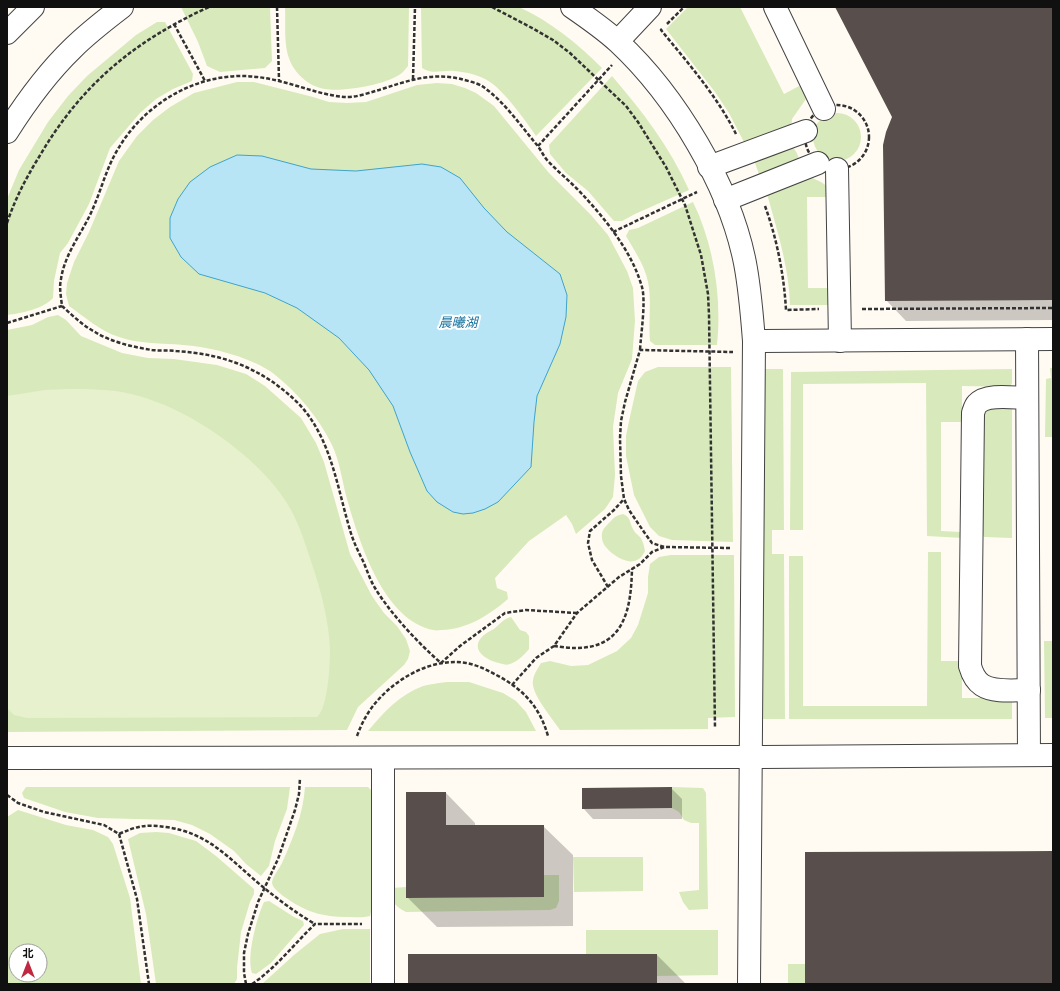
<svg xmlns="http://www.w3.org/2000/svg" width="1060" height="991" font-family="Georgia,'Noto Sans SC',serif">
<rect width="100%" height="100%" fill="#fffbf2"/>
<g fill="#d8eabb" fill-rule="evenodd">
<path d="M181 7H270L272 61 265 68 220 72 207 66 198 42Z"/>
<path d="M285 7H409L408 66C405 69 403 73 399 75 384 85 343 92 325 89 310 87 296 75 290 61 283 45 286 24 285 7Z"/>
<path d="M421 7H519C550 21 578 44 602 68L536 136C525 120 505 92 490 82 480 75 466 72 454 71 443 70 432 75 422 68Z"/>
<path d="M688 7H740L784 94 801 85 806 99 792 119 791 129 747 148 729 113 715 92 666 29Z"/>
<path d="M157 22H165L193 74 192 81 173 89 156 99 140 113 110 148 89 204 68 243 60 253 54 281 53 298C43 309 22 313 7 315V199L19 170 48 122 68 96 87 76 136 35Z"/>
<path d="M612 76C642 111 670 147 689 190L635 214 622 221H614L588 191 566 173 550 154 549 145Z"/>
<path d="M237 82H254L313 97 329 102 347 103 366 102 417 85 437 83 452 84 465 88 476 93 494 106 549 173 591 215 608 235 627 271 633 288 635 321 632 359 618 393 613 427 615 475 613 497 605 509 576 534 572 524 566 515 529 541 495 578 497 588 507 592 508 599C489 615 468 629 442 630 440 630 436 631 433 630 383 620 359 541 347 499 342 481 340 462 332 445 319 418 298 393 274 374 251 357 211 347 183 345 163 343 138 344 119 337 100 331 85 317 69 306L66 294 67 283 74 262 89 232 119 161 137 136 153 120 170 107 194 93Z"/>
<circle cx="837" cy="137" r="24"/>
<path d="M789 145C795 149 797 152 799 159L761 180 754 160Z"/>
<path d="M808 176 821 182 827 186 828 197H807L808 288H830V305H790C789 267 777 230 767 194Z"/>
<path d="M693 202C714 245 722 298 717 345H655L650 341C648 321 652 302 648 282 645 266 634 250 626 236L629 230 638 228Z"/>
<path d="M58 315 66 320 81 336 122 353 148 358 174 359 217 365 246 374 265 386 301 418 316 443 324 462 350 554 372 596 384 613 397 626 406 639 410 651 408 659 404 665 358 707 347 730 7 732V330L32 325 48 317Z"/>
<path d="M658 367H731L733 542 672 540 659 536 650 527 634 495 626 456V436L629 421 638 381 645 372Z"/>
<path d="M1050 368H1053V437H1045L1046 379 1051 378Z"/>
<path d="M758 369H783L784 530H772V554H784L785 719H760Z"/>
<path d="M1012 369V383L1010 387 962 386V422H941V531L961 532 962 538 927 536 926 383 803 384V530H790L791 372Z"/>
<path d="M993 406H1012V538L984 537 982 532V414L985 410Z"/>
<path d="M623 514C631 517 629 522 633 529 634 532 637 534 639 536 643 540 644 546 645 551 643 555 640 560 634 561 624 564 602 549 602 538 601 531 604 528 608 524 614 518 614 516 623 514Z"/>
<path d="M928 552H941V661H962V698H1012V719H789V556H803V706H927Z"/>
<path d="M671 555H734L735 717 708 718V729L560 730C553 719 530 693 533 680 534 674 538 668 541 663L550 661 571 666 588 665 617 651 631 638 638 625 648 593V577L650 564 659 557Z"/>
<path d="M511 617 520 630 526 632 529 636V649C525 654 517 662 510 664 505 666 500 663 495 662 486 659 471 650 481 638 484 634 490 631 494 629 500 624 503 619 511 617Z"/>
<path d="M1044 641H1053V718H1045Z"/>
<path d="M447 682H469L503 693 516 701 526 712 536 731H368C384 712 399 695 423 686 430 684 439 683 447 682Z"/>
<path d="M26 787H290L287 809 275 841 269 866 261 876 246 864 234 851 210 834 192 825 174 820 98 818 65 812 24 798 22 793Z"/>
<path d="M305 787H368L372 791 371 912 370 916C363 918 356 917 349 917 321 917 306 912 283 896 279 892 272 888 272 882 273 876 279 869 282 863 293 838 303 815 305 787Z"/>
<path d="M672 787 703 788 706 793 708 909 689 910 683 902 679 892 699 890V823H691L684 820 679 812 672 808Z"/>
<path d="M18 810 66 825 93 830 108 837 113 844 130 898 141 984H7V817ZM16 951H40V975H16Z"/>
<path d="M156 832 169 833 196 841 216 856 254 889V894L250 902 241 932 237 968V979L234 984H156L146 914 128 839 140 833Z"/>
<path d="M573 857H643V891L574 892Z"/>
<path d="M544 875H559V901L556 908 550 910 406 912C394 906 391 901 392 888L406 887V898L544 897Z"/>
<path d="M269 901 294 917 303 921 304 925 271 963 256 974 252 973C246 957 257 917 264 902Z"/>
<path d="M343 929H370V984H262L294 955 320 934Z"/>
<path d="M586 930H718V975L657 976V954H586Z"/>
<rect x="788" y="964" width="17" height="20"/>
</g>
<path fill="#e8f1cd" d="M67 389C88 389 110 389 131 394 188 407 262 458 291 510 301 528 307 550 314 570 322 596 329 622 330 650 330 664 328 708 317 717L27 718 14 715 7 708V396L45 390Z"/>
<path fill="#b7e5f6" stroke="#3fa3cc" d="M237 155 262 156 311 169 356 171 422 164 441 167 460 178 484 208 507 232 560 274 567 295 566 317 560 344 537 396 534 422 531 467 498 502 485 509 473 513 463 514 453 512 437 502 427 491 410 452 393 406 369 370 339 338 297 308 265 293 199 274 181 257 170 238V218L178 199 190 182 210 167Z"/>
<g fill="#0003">
<path d="M836 7H1053V320L906 321 886 300 893 117Z"/>
<path d="M671 788 682 799V819H593L583 808Z"/>
<path d="M446 793 475 823V826H543L573 855V926L437 927 407 897Z"/>
<path d="M657 955 686 984H409Z"/>
</g>
<g fill="#584f4c">
<path d="M835 7H1053V300L885 301 883 145 886 132 892 117Z"/>
<path d="M672 787V808L582 809V788Z"/>
<path d="M406 792H446V825H544V897L406 898Z"/>
<path d="M1053 851V984H805V852Z"/>
<rect x="408" y="954" width="249" height="30"/>
</g>
<g fill="none" stroke-linecap="round" stroke-linejoin="round">
<defs>
<g id="minor">
<path d="M572 7C588 18 604 29 618 42 676 96 730 186 745 263 750 289 752 315 754 341L749 984"/>
<path d="M775 7 824 109"/>
<path d="M7 33 33 7"/>
<path d="M618 41 650 7"/>
<path d="M7 132C26 102 47 73 73 48 88 33 105 20 122 7"/>
<path d="M709 167 806 131"/>
<path d="M837 169 840 341"/>
<path d="M725 200 818 163"/>
<path d="M1027 339 1029 755"/>
<path d="M754 341 1053 339"/>
<path d="M1027 398C1014 398 987 393 977 404 975 406 974 410 973 413L970 666C972 673 976 681 982 685 994 693 1015 690 1029 690"/>
<path d="M7 758 751 757 1053 755"/>
<path d="M383 984V758"/>
</g>
</defs>
<use href="#minor" stroke="#434343" stroke-width="24"/>
<g stroke="#323232" stroke-width="2.5" stroke-dasharray="4 2" stroke-linecap="butt">
<path d="M277 7 279 80"/>
<path d="M492 7 534 29 553 40 570 53 626 106 638 122 666 167 685 205 701 255 708 294 709 315 715 728"/>
<path d="M174 24 205 81"/>
<path d="M667 24 684 7"/>
<path d="M662 29 661 30C688 63 717 96 736 134"/>
<path d="M413 79 415 7"/>
<circle cx="837" cy="137" r="32"/>
<path d="M538 146 612 65"/>
<path d="M765 206C777 239 784 275 786 310L819 309"/>
<path d="M7 223C15 199 26 178 39 157 81 85 134 41 209 7"/>
<path d="M613 232 697 192"/>
<path d="M862 309 1053 308"/>
<path d="M7 323 62 306"/>
<path d="M664 547 652 543 644 532 629 510 624 499 621 476 620 438 621 421 625 402 640 350 733 352"/>
<path d="M608 587 592 560 588 543 590 531 614 510 624 499"/>
<path d="M577 613 526 610 505 613 460 646 441 663C419 644 390 613 375 588 370 580 367 570 363 561 358 551 353 541 350 530 337 487 331 437 298 403 263 369 225 354 176 351 168 350 160 351 152 350 133 347 111 342 95 332 82 325 72 315 62 306 61 297 59 287 61 279 65 252 84 231 94 206 102 187 107 167 118 149 146 101 202 70 257 77 287 80 314 94 344 97 355 98 368 93 379 90 407 81 431 72 461 79 468 81 477 83 482 86 504 101 520 125 537 145 541 150 543 155 547 160 558 172 571 182 582 194 607 221 632 252 642 287 646 302 641 333 640 350"/>
<path d="M554 646C561 647 569 648 576 648 625 648 631 608 632 569"/>
<path d="M512 685 536 658 554 646 577 613 619 577 640 564 652 552 664 547 730 548"/>
<path d="M357 736C361 725 366 715 373 706 393 680 431 657 466 663 478 665 489 671 500 677 525 691 540 708 548 736"/>
<path d="M7 795 18 803 44 812 104 825 119 834 137 899 149 984"/>
<path d="M119 834C137 826 146 824 166 827 210 833 230 860 263 887 279 900 296 913 315 924"/>
<path d="M246 984 244 973V953L248 934 258 902 278 859 295 810 299 794 300 778"/>
<path d="M252 984C276 968 294 944 315 924H362"/>
</g>
<use href="#minor" stroke="#fff" stroke-width="22"/>
</g>
<g text-anchor="middle" stroke-width="4" stroke-linejoin="round" paint-order="stroke">
<g font-size="13" font-style="italic" fill="#1975a1" stroke="#fff">
<text x="458" y="327">晨曦湖</text>
</g>
</g>
<rect width="1060" height="991" fill="none" stroke="#101010" stroke-width="16"/>
<g transform="translate(28 963)"><circle r="19" fill="#ffffff" stroke="#9f9f9f"/>
<path d="M0-3L7 15L0 10L-7 15Z" fill="#bf2840"/>
<text y="-6" font-size="11" font-weight="bold" text-anchor="middle" fill="#101010">北</text>
</g>
</svg>
